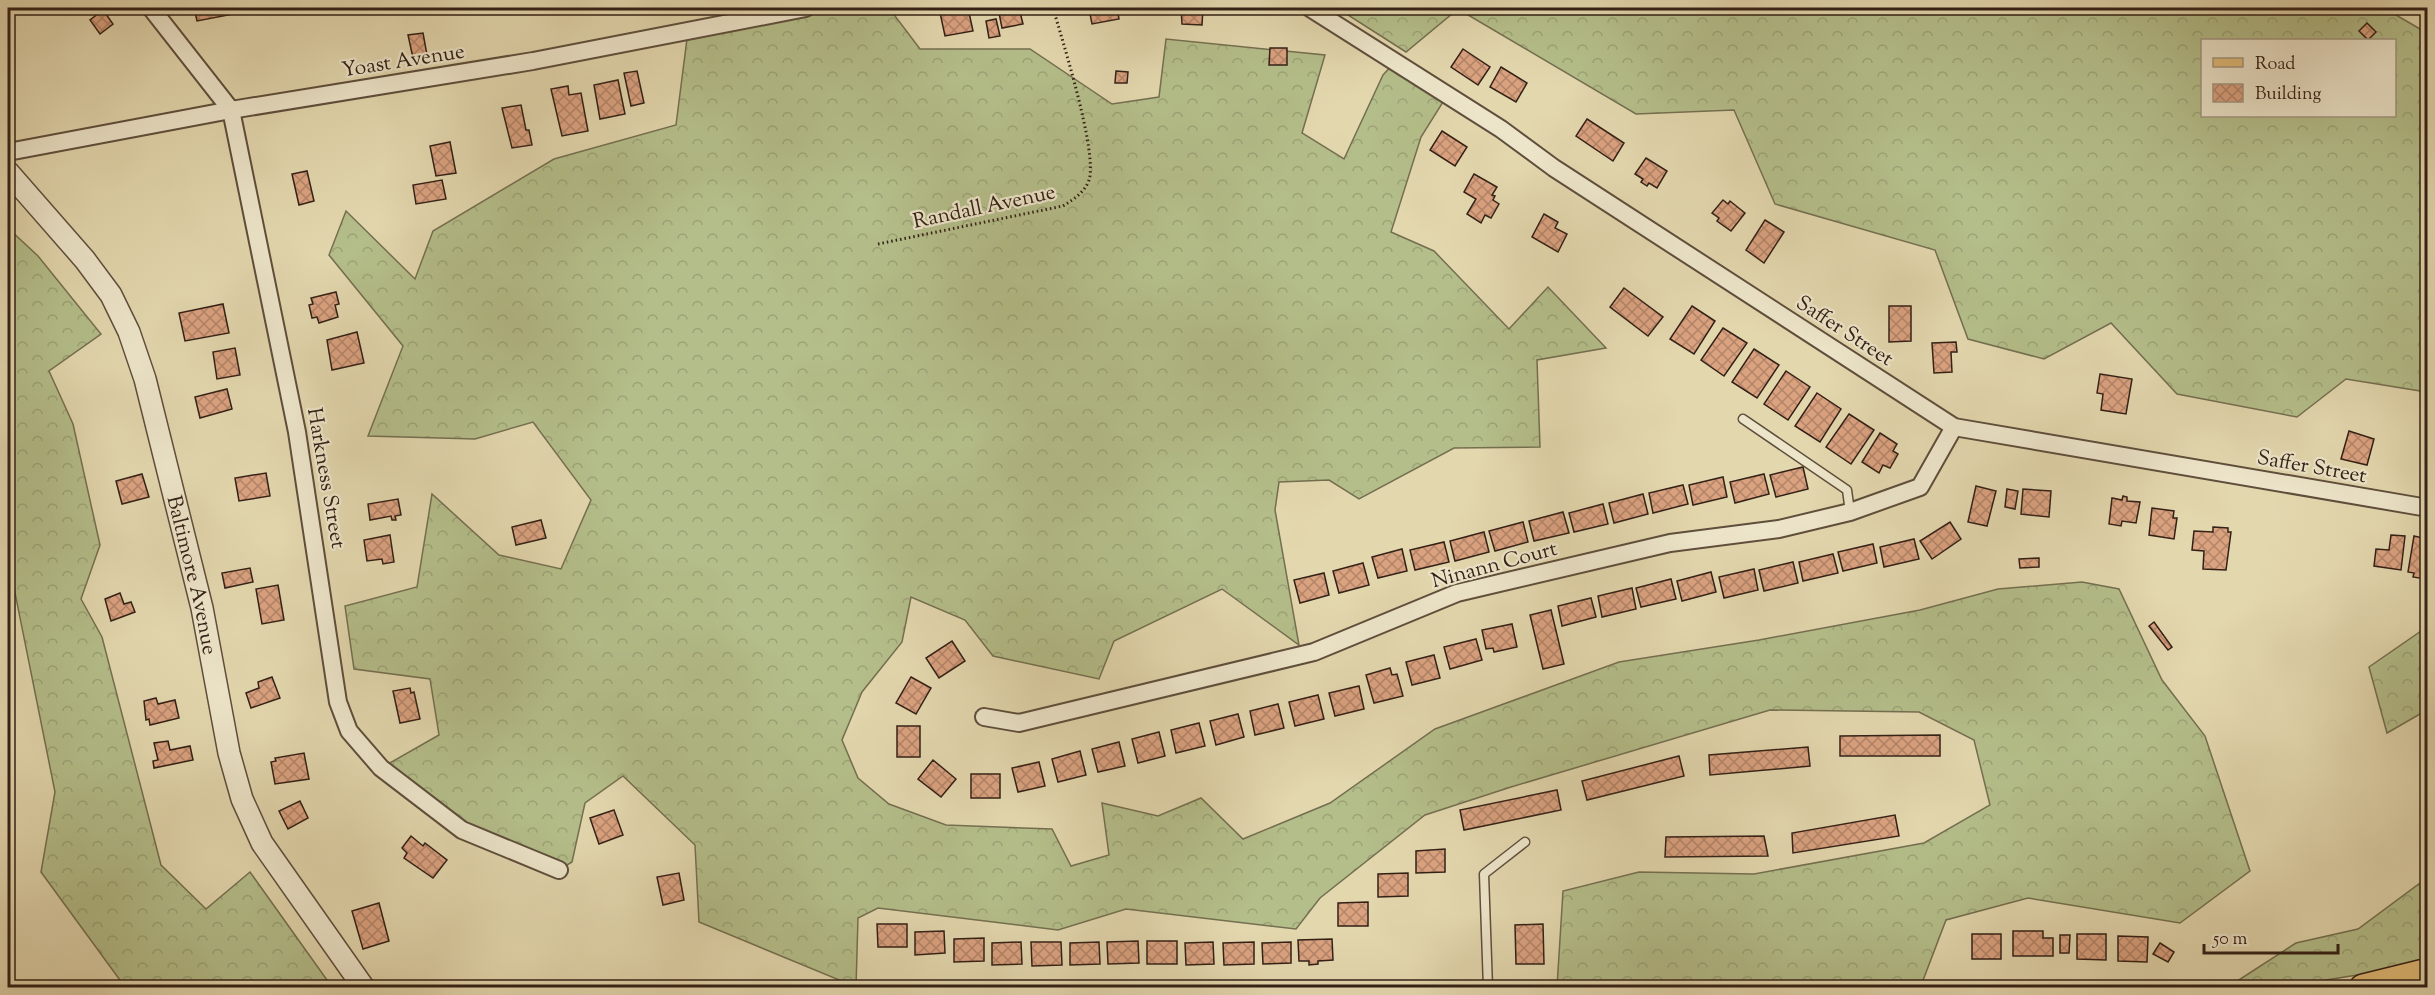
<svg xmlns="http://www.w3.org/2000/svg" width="2435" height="995" font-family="'Sorts Mill Goudy',serif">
<defs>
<pattern id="forest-crowns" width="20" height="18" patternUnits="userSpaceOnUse" patternTransform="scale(1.5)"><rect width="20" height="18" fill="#b4be8a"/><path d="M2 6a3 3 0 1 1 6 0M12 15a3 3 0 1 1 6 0" fill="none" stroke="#9ba376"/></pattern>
<pattern id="building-cross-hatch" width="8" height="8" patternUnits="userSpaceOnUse" patternTransform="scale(1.5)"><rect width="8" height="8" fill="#dba280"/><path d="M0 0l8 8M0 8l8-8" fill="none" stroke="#b28468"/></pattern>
</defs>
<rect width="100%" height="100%" fill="#e3d7ae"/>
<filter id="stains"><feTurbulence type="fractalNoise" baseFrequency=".00333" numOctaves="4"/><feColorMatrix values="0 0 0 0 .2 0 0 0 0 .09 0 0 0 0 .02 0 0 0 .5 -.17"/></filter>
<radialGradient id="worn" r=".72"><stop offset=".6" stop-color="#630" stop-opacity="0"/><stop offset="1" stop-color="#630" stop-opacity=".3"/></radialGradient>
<g fill="url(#forest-crowns)" stroke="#746f50" stroke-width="1.5" fill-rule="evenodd">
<path d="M806 8H889L920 49H1030L1112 104 1159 97 1166 39 1325 55 1302 133 1344 159 1383 75 1396 61 1448 94 1421 137 1391 232 1434 251 1509 329 1548 287 1606 348 1537 360 1540 447 1454 448 1359 499 1329 480 1279 482 1275 510 1299 645 1222 589 1114 641 1099 679 993 656 965 620 911 597 902 642 862 692 842 740 858 778 889 804 946 825 1052 829 1071 866 1109 855 1102 803 1158 816 1201 798 1243 839 1330 803 1435 729 1619 662 1759 640 1920 610 1998 589 2082 582 2119 589 2162 680 2205 736 2250 871 2180 923 2028 898 1946 920 1922 983 1557 987 1563 891 1639 872 1754 874 1924 843 1990 805 1974 740 1919 712 1770 710 1511 787 1425 815 1320 898 1296 929 1126 909 1058 930 878 908 858 918 856 987 699 922 695 845 623 776 585 803 572 862 559 870 462 830 381 768 439 735 430 679 354 669 345 606 417 587 432 494 499 555 561 569 591 500 533 422 475 439 368 436 403 346 329 255 346 211 415 279 433 231 554 159 676 125 688 31Z"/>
<path d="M1337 8H2384L2427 33V392L2346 379 2297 417 2177 394 2111 323 2044 359 1968 339 1935 250 1775 204 1734 110 1636 114 1458 9 1406 52ZM2202 40H2394V116H2202Z"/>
<path d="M8 228 38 256 101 334 49 371 73 424 100 545 81 599 102 637 161 865 206 909 250 872 332 987H125L41 872 55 792 8 558Z"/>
<path d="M2427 627V710L2387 733 2369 667Z"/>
<path d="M2427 865V964L2294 985 2228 987 2296 943 2358 929 2424 880Z"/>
</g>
<g fill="url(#building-cross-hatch)" stroke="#332016" stroke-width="1.5">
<path d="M194 8H243L244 12 197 21Z"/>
<path d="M939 8H968L973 31 945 36Z"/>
<path d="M998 8H1019L1023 24 1002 28Z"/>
<path d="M1100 8H1117L1119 19 1092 24 1089 9Z"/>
<path d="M1181 8H1203L1202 25 1182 24Z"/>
<path d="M103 10 113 24 100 34 90 20Z"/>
<path d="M996 19 1000 36 989 38 986 21Z"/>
<path d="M2367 23 2376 32 2368 40 2359 31Z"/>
<path d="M423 33 427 55 413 58 408 35Z"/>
<path d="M1270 48H1287V65H1269Z"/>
<path d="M1463 49 1490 67 1478 85 1451 67Z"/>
<path d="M1501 67 1527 83 1516 102 1490 87Z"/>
<path d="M637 71 644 103 631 106 624 73Z"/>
<path d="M1116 71 1128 72 1127 83H1115Z"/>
<path d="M618 80 625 114 600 119 594 85Z"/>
<path d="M568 86 569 95 581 93 588 131 562 136 551 89Z"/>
<path d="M521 105 526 130H529L532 145 512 148 502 108Z"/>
<path d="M1587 119 1624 143 1613 161 1576 136Z"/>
<path d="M1442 131 1467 147 1455 166 1430 150Z"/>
<path d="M450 142 456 173 436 176 430 146Z"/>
<path d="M1646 158 1667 171 1657 188 1649 183 1647 186 1641 182 1643 179 1635 174Z"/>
<path d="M307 171 314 201 299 205 292 174Z"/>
<path d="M1474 174 1497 187 1492 195 1495 196 1493 200 1499 204 1491 218 1485 215 1481 223 1467 214 1476 199 1464 192Z"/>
<path d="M442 180 446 199 416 204 413 185Z"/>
<path d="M1723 200 1728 204 1730 201 1745 213 1731 231 1717 221 1719 218 1712 213Z"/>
<path d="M1544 214 1558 222 1555 228 1567 234 1558 252 1532 237Z"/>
<path d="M1765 220 1784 232 1764 263 1746 250Z"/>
<path d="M1624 288 1663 317 1648 336 1610 307Z"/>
<path d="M336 292 339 304 335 305 338 317 319 323 317 317 312 318 309 305 313 304 311 298Z"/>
<path d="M223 304 229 333 185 341 179 313Z"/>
<path d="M1692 306 1715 321 1694 354 1670 339Z"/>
<path d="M1889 306H1911V341L1889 342Z"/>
<path d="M1723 328 1747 343 1724 376 1701 360Z"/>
<path d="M357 332 364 363 332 370 327 340Z"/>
<path d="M1956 342 1957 352H1951L1952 372 1934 373 1932 343Z"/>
<path d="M235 348 240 375 217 379 213 352Z"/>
<path d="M1754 349 1779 365 1757 398 1732 382Z"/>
<path d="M1786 371 1810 387 1788 420 1764 404Z"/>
<path d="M2100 374 2132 379 2126 414 2101 410 2103 394 2097 393Z"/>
<path d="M227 389 232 409 200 418 195 397Z"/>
<path d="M1817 393 1841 409 1820 442 1795 426Z"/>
<path d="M1849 414 1874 430 1851 464 1826 447Z"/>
<path d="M2349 431 2374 439 2367 465 2341 459Z"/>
<path d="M1880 433 1897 444 1893 451 1898 454 1890 468 1883 465 1879 473 1862 462Z"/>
<path d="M1803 467 1808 489 1776 497 1770 475Z"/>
<path d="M266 473 270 496 239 501 235 478Z"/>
<path d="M142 474 149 497 122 504 116 481Z"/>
<path d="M1764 474 1769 494 1735 503 1730 482Z"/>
<path d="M1723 477 1727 497 1693 505 1689 485Z"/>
<path d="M1683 485 1688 504 1653 513 1649 493Z"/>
<path d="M1976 486 1996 491 1987 526 1968 522Z"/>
<path d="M2007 489 2018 491 2015 509 2005 507Z"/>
<path d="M2023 489 2051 491 2049 517 2021 514Z"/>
<path d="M1643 494 1648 514 1614 523 1609 503Z"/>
<path d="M2123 496 2127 497V501L2140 502 2136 523 2122 521 2121 526 2109 524 2112 498 2122 500Z"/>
<path d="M398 499 401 515 395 516 396 520H392L391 516 370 520 368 504Z"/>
<path d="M1603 504 1608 524 1574 532 1569 513Z"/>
<path d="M2152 508 2174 511 2173 518H2177L2174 539 2149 535Z"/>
<path d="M1563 512 1569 533 1534 541 1529 521Z"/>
<path d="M541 520 546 538 516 545 512 527Z"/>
<path d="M1523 522 1528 542 1495 551 1489 531Z"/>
<path d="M1950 522 1961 539 1932 559 1920 541Z"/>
<path d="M2213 527 2228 528V532H2231L2226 570 2203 569 2204 551 2192 550 2194 531 2213 532Z"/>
<path d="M1484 532 1489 552 1455 561 1450 541Z"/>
<path d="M390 535 394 562 383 564 382 559 367 561 364 540Z"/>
<path d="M2391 535 2405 536 2401 570 2374 566 2376 549 2389 550Z"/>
<path d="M2414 536 2428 539V574L2425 579 2413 577 2414 573 2408 572Z"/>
<path d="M1914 539 1919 559 1884 567 1880 547Z"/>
<path d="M1444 542 1449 562 1415 570 1410 550Z"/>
<path d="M1873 544 1877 563 1843 571 1838 552Z"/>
<path d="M1402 549 1407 571 1378 578 1372 557Z"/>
<path d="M1833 554 1838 573 1803 581 1799 562Z"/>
<path d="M2039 558V567L2020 568 2019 559Z"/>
<path d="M1793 562 1798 583 1764 591 1759 570Z"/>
<path d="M1363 563 1369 585 1339 593 1333 571Z"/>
<path d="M250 568 253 582 225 588 222 573Z"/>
<path d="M1754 569 1758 590 1724 598 1719 577Z"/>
<path d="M1711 572 1716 592 1682 601 1677 581Z"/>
<path d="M1324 573 1329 595 1300 603 1294 580Z"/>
<path d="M1671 579 1676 599 1641 607 1636 588Z"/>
<path d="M278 585 284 620 262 624 256 589Z"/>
<path d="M1632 588 1636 609 1602 617 1598 596Z"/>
<path d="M120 593 124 604 131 602 135 612 111 621 105 599Z"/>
<path d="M1591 598 1596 617 1562 626 1558 606Z"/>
<path d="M1551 610 1564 664 1543 669 1530 615Z"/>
<path d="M2154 622 2172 647 2168 650 2149 626Z"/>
<path d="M1512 624 1517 647 1494 652 1493 648 1486 649 1482 630Z"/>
<path d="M1476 639 1482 660 1450 669 1444 647Z"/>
<path d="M952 641 965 661 939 678 926 658Z"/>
<path d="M1434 655 1440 678 1412 685 1406 662Z"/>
<path d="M1390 668 1392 675 1397 674 1403 696 1374 703 1366 675Z"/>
<path d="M272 677 280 698 251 708 246 693 259 688 258 682Z"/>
<path d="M911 677 931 688 916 714 896 703Z"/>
<path d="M1359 686 1364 709 1335 716 1329 693Z"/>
<path d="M410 688 411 693 414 692 420 719 400 723 393 691Z"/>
<path d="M1318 695 1324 719 1295 726 1289 702Z"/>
<path d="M156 698 158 704 175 700 179 718 150 725 149 719 146 720 144 701Z"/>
<path d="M1278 704 1284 728 1255 735 1250 711Z"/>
<path d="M1238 714 1244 737 1216 745 1210 721Z"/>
<path d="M1199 723 1205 746 1176 753 1171 730Z"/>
<rect x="897" y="726" width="23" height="31"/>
<path d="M1159 732 1165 756 1138 763 1132 739Z"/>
<path d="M1940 735V756H1840V736Z"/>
<path d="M168 741 170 750 190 746 193 760 154 768 153 761 158 760 154 743Z"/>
<path d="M1119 742 1125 766 1098 772 1092 749Z"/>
<path d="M1808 747 1810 766 1710 775 1709 755Z"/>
<path d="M1080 751 1086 775 1058 782 1052 759Z"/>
<path d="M304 753 309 779 275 784 271 762 276 761 275 758Z"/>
<path d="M1679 756 1684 776 1587 800 1582 781Z"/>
<path d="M933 760 956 779 941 797 918 779Z"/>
<path d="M1039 762 1045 786 1018 792 1012 768Z"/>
<rect x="971" y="774" width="29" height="24"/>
<path d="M1557 790 1561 810 1464 830 1460 810Z"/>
<path d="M300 801 308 818 288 829 279 811Z"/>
<path d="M614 810 623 835 599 844 590 818Z"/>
<path d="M1895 815 1899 836 1793 853 1792 833Z"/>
<path d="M411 836 423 846 425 843 447 860 433 878 404 858 407 853 402 848Z"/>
<path d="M1764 836 1768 856 1665 857 1666 837Z"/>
<path d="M1445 849V872L1416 873V851Z"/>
<path d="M679 873 684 900 663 905 657 877Z"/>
<path d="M1408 873V896L1378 897V874Z"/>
<path d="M1368 902V926H1338V903Z"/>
<path d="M379 903 389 941 363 949 352 911Z"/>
<path d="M877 924H907V947H878Z"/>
<path d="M1543 924 1544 964H1516L1515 925Z"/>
<path d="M944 931 945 953 915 955V932Z"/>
<path d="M2013 931H2043V938H2053V956H2013Z"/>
<rect x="1972" y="934" width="29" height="25"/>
<path d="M2077 934H2106V960L2077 959Z"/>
<path d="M2060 935H2070L2069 953H2060Z"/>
<path d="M2118 936 2148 937 2147 962 2118 961Z"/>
<path d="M984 938V961L954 962V939Z"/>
<path d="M1332 939 1333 960 1318 961V964L1309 965V961H1299L1298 940Z"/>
<path d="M1138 941 1139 963 1108 964 1107 942Z"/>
<rect x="1147" y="941" width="30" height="23"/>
<path d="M1021 942 1022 964 992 965V943Z"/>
<path d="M1031 942H1061L1062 965 1032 966Z"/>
<path d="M1099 942 1100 964 1070 965V943Z"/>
<path d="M1213 942 1214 964 1186 965 1185 943Z"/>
<path d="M1254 942V964L1224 965 1223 943Z"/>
<path d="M1291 942V963L1263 964 1262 943Z"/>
<path d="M2160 943 2174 952 2168 962 2153 954Z"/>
</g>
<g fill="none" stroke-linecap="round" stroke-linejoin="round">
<defs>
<g id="service">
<path d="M1743 419 1847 490 1850 512"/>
<path d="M1488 988 1484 874 1525 842"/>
</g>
<g id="minor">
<path d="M151 8 231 110 297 432 338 702 349 731 381 768 462 830 559 870"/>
<path d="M1310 8 1501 129 1554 168 1954 427 2428 508"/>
<path d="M8 152 231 110 533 61 806 8"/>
<path d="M984 717 1019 723 1314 652 1457 593 1670 543 1779 529 1850 512 1920 487 1954 427"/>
</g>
<g id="tertiary">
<path id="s1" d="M8 172 85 260 111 295 129 332 145 379 202 608 229 753 242 799 262 843 364 988"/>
</g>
<path id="primary" d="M2363 988 2428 972"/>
</defs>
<use href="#service" stroke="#5f4e3c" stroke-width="11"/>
<use href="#minor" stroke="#5f4e3c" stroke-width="20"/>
<use href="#tertiary" stroke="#5f4e3c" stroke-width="24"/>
<use href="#primary" stroke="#332016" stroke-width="30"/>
<path stroke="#332016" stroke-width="3" stroke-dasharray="1.5 3" stroke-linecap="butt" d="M878 244 1063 206C1074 199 1085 192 1089 180 1098 153 1062 39 1053 8"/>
<use href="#service" stroke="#ede5ca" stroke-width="8"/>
<use href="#minor" stroke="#ede5ca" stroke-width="16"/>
<use href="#tertiary" stroke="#ede5ca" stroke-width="21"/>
<use href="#primary" stroke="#e2bc77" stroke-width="27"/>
</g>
<g text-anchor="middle" stroke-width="4.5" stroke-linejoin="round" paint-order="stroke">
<g font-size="21" fill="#332016" stroke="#ede5ca">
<text transform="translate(403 60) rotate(-9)" y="7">Yoast Avenue</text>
<text transform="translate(984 206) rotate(-12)" y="7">Randall Avenue</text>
<text transform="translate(1845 330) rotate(33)" y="7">Saffer Street</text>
<text transform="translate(2312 466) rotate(10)" y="7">Saffer Street</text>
<text transform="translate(327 478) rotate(80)" y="7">Harkness Street</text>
<text transform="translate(1494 564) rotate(-15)" y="7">Ninann Court</text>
<text dy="7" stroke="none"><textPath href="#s1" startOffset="453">Baltimore Avenue</textPath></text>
</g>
</g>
<rect width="2435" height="995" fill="none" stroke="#e3d7ae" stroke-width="30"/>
<rect x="9" y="9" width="2417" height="977" fill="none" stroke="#332016" stroke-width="3"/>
<rect x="15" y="15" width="2405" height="965" fill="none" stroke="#332016" stroke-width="1.5"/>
<rect x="2201" y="39" width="195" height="78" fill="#ede5ca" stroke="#a39682" stroke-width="1.5"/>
<rect x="2213" y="58" width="30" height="9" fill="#e2bc77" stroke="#a39682" stroke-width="1.5"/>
<text x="2255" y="69" font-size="18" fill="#332016">Road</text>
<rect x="2213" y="84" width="30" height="18" fill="url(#building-cross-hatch)" stroke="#a39682" stroke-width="1.5"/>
<text x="2255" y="99" font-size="18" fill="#332016">Building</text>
<path d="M2204 944v9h134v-9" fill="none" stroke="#332016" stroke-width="3"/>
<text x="2213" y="944" font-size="18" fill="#332016" stroke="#ede5ca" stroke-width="4.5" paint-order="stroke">50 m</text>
<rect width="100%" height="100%" filter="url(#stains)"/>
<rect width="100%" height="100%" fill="url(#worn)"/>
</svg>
